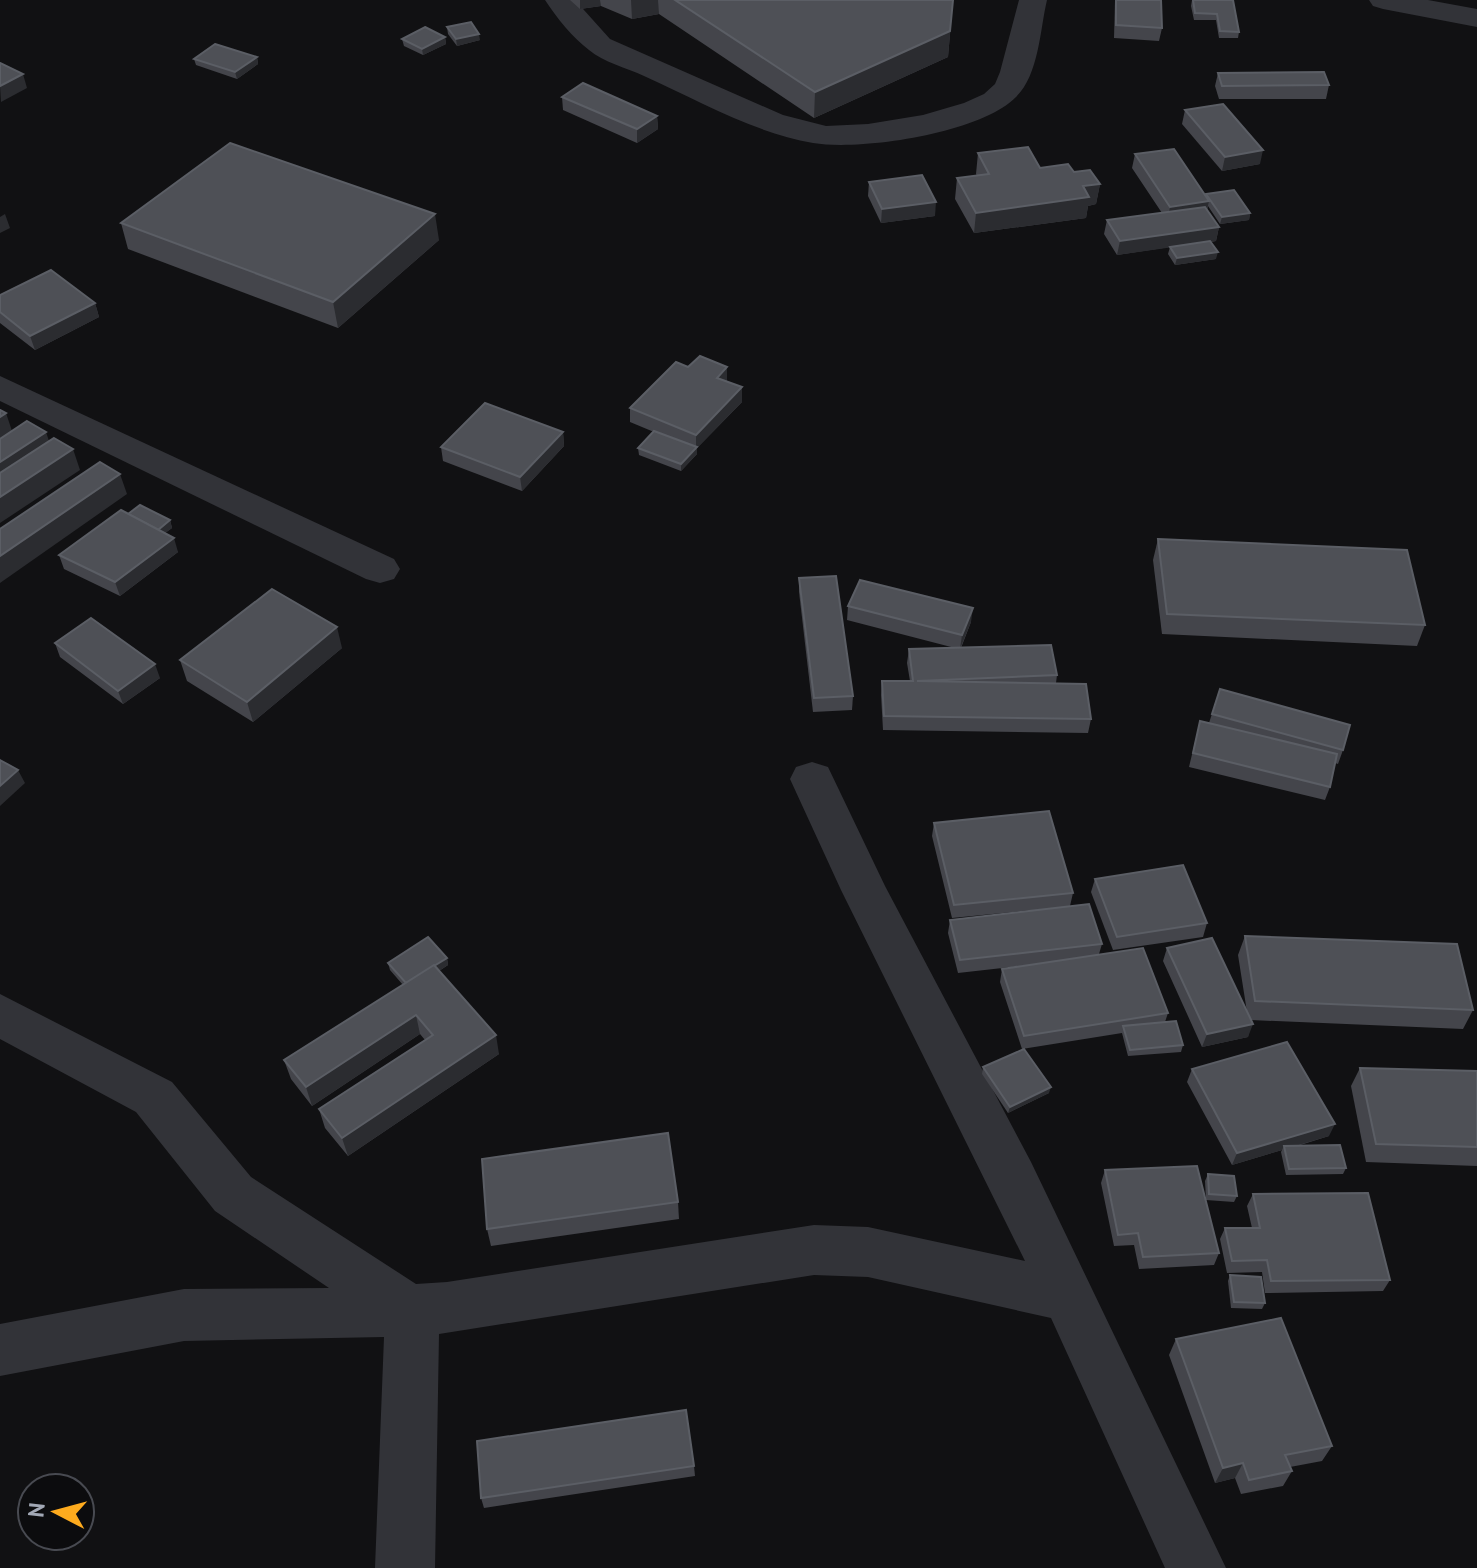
<svg xmlns="http://www.w3.org/2000/svg" width="1477" height="1568" font-family="'PT Sans',sans-serif">
<rect width="100%" height="100%" fill="#111113"/>
<g fill="none" stroke-linecap="round" stroke-linejoin="round">
<g fill="#323338" fill-rule="evenodd">
<path d="M545 0H575L610 39 783 115 826 126 868 124 923 115 964 103 984 94 995 84 1000 72 1019 0H1047C1040 29 1039 75 1016 97 981 133 862 151 813 143 754 133 698 100 644 76 627 68 603 62 589 50 573 38 556 17 545 0Z"/>
<path d="M1369 0H1428L1477 9V27L1383 9 1373 6Z"/>
<path d="M0 376 394 559 400 569 394 579 380 583 366 579 0 401Z"/>
<path d="M812 762 828 767 885 886 1031 1162 1226 1568H1165L1051 1318 868 1277 814 1275 439 1334 435 1568H375L384 1337 184 1341 0 1376V1324L184 1289 329 1288 215 1211 136 1112 0 1039V994L172 1082 251 1177 416 1284 447 1282 814 1225 868 1227 1025 1261 841 890 790 779 796 767Z"/>
</g>
</g>
<g fill="#44454b">
<path d="M570 0H953L948 57 814 118 659 14 632 19 601 6 580 9Z"/>
<path d="M1115 0H1161L1162 28 1159 41 1114 38Z"/>
<path d="M1192 0H1233L1239 32 1238 38H1219L1216 20H1194L1191 6Z"/>
<path d="M447 27 480 40 457 46 448 34Z"/>
<path d="M445 37 446 44 423 55 404 46 402 39Z"/>
<path d="M257 57 258 64 237 79 196 65 194 59Z"/>
<path d="M1218 73 1329 85 1326 99H1219L1215 86Z"/>
<path d="M562 97 657 116 658 129 637 143 563 110Z"/>
<path d="M1185 110 1260 164 1222 171 1182 124Z"/>
<path d="M978 153 1040 168 1074 172 1100 184 1096 204 1088 206 1086 218 974 233 955 199 957 178 977 176 976 174Z"/>
<path d="M1135 154 1205 195 1206 194 1250 213 1249 220 1220 224 1208 206 1207 211 1219 227 1216 241 1211 242 1216 259 1175 265 1168 254 1170 247 1117 255 1104 234 1107 220 1162 213 1132 168Z"/>
<path d="M869 182 935 216 881 223 868 196Z"/>
<path d="M121 223 439 240 338 328 128 249Z"/>
<path d="M0 295 95 303 99 317 35 350 0 323Z"/>
<path d="M727 381 742 402 697 448V454L681 471 639 455 638 448 654 432 630 422V408Z"/>
<path d="M563 432 564 446 522 491 443 461 441 447Z"/>
<path d="M128 514 170 520 172 528 165 533 178 552 120 596 64 569 59 555Z"/>
<path d="M1158 539 1425 625 1417 646 1162 634 1153 560Z"/>
<path d="M799 578 853 696 852 710 813 712 799 592Z"/>
<path d="M848 606 971 622 961 648 1057 675 1056 683 1091 719 1088 733 883 730 881 695 882 681H910L907 663 909 649 955 648 847 620Z"/>
<path d="M55 643 160 678 123 704 60 657Z"/>
<path d="M342 648 253 722 187 681 180 660Z"/>
<path d="M1220 689 1343 750 1338 764 1335 763 1330 787 1325 800 1189 767 1200 721 1209 723Z"/>
<path d="M934 823 1073 893 1070 906 1102 944 1099 954 1168 1013 1165 1022 1183 1045 1181 1052 1128 1056 1122 1033 1022 1049 1000 982 1002 969 1029 965 958 973 948 933 950 920 1032 910 952 918 932 836Z"/>
<path d="M1095 879 1207 923 1203 937 1113 950 1091 892Z"/>
<path d="M1245 936 1473 1010 1463 1029 1251 1020 1248 1037 1202 1047 1163 961 1167 948 1247 1012 1238 955Z"/>
<path d="M447 958 448 965 439 971 499 1054 348 1156 325 1128 319 1109 425 1040 420 1034 312 1106 291 1079 284 1060 403 985 390 970 388 963Z"/>
<path d="M983 1067 1049 1093 1008 1113 982 1074Z"/>
<path d="M1360 1068 1477 1071V1166L1366 1162 1351 1086Z"/>
<path d="M1192 1069 1329 1136 1297 1146 1346 1168 1343 1174 1286 1175 1281 1152 1282 1150 1232 1165 1187 1082Z"/>
<path d="M1105 1170 1219 1253 1214 1265 1139 1269 1134 1245 1114 1246 1101 1183Z"/>
<path d="M1208 1174 1237 1196 1234 1202 1206 1200 1205 1181Z"/>
<path d="M1253 1194 1390 1280 1383 1291 1265 1293 1262 1272 1227 1273 1220 1239 1225 1228H1252L1247 1206Z"/>
<path d="M678 1202 679 1219 491 1246 487 1229Z"/>
<path d="M1230 1275 1265 1303 1262 1309 1231 1308 1228 1281Z"/>
<path d="M1176 1339 1332 1446 1322 1461 1290 1467 1292 1471 1283 1486 1241 1494 1235 1478 1215 1483 1169 1355Z"/>
<path d="M694 1466 695 1476 484 1508 481 1498Z"/>
</g>
<g fill="#2b2c30">
<path d="M580 0H600L601 6 580 9Z"/>
<path d="M631 0H658L659 14 632 19Z"/>
<path d="M953 0 948 57 814 118 815 92Z"/>
<path d="M479 34 480 40 457 46 456 39Z"/>
<path d="M445 37 446 44 423 55 422 49Z"/>
<path d="M257 57 258 64 237 79 235 72Z"/>
<path d="M23 74 27 88 1 102 0 86Z"/>
<path d="M657 116 658 129 637 143V129Z"/>
<path d="M1263 150 1260 164 1222 171 1225 157Z"/>
<path d="M1100 184 1096 204 1088 206 1086 218 974 233 976 213 1083 186Z"/>
<path d="M1209 201 1206 215 1167 221 1170 207Z"/>
<path d="M936 202 935 216 881 223 882 209Z"/>
<path d="M1250 213 1249 220 1220 224 1222 217Z"/>
<path d="M5 214 10 228 0 233V217Z"/>
<path d="M435 214 439 240 338 328 333 302Z"/>
<path d="M1219 227 1216 241 1117 255 1120 241Z"/>
<path d="M1218 252 1216 259 1175 265 1177 258Z"/>
<path d="M95 303 99 317 35 350 30 336Z"/>
<path d="M727 367V381L717 392V378Z"/>
<path d="M742 387V402L697 448V454L681 471V464L696 448V435Z"/>
<path d="M6 413 13 434 0 443V417Z"/>
<path d="M46 432 53 453 0 488V462Z"/>
<path d="M563 432 564 446 522 491 520 477Z"/>
<path d="M73 449 80 470 0 523V497Z"/>
<path d="M120 474 127 494 0 583V556Z"/>
<path d="M170 520 172 528 156 540 154 533Z"/>
<path d="M174 538 178 552 120 596 115 582Z"/>
<path d="M973 608 971 622 960 649 962 635Z"/>
<path d="M337 627 342 648 253 722 247 702Z"/>
<path d="M155 664 160 678 123 704 118 691Z"/>
<path d="M18 770 25 783 0 806V786Z"/>
<path d="M447 958 448 965 408 991 407 985Z"/>
<path d="M416 1015 420 1034 312 1106 306 1087Z"/>
<path d="M1253 1024 1248 1037 1202 1047 1207 1034Z"/>
<path d="M496 1035 499 1054 348 1156 342 1138Z"/>
<path d="M1051 1087 1049 1093 1008 1113 1010 1107Z"/>
<path d="M1335 1124 1329 1136 1285 1149 1284 1146 1282 1150 1232 1165 1237 1153Z"/>
<path d="M1243 1463 1235 1478 1215 1483 1223 1468Z"/>
</g>
<g fill="#4e5056" stroke="#5b5e65" stroke-width="2">
<path d="M675 0H953L950 31 815 92Z"/>
<path d="M1116 0H1161L1162 28 1116 25Z"/>
<path d="M1193 0H1233L1239 32 1220 31 1217 14 1195 13Z"/>
<path d="M471 22 479 34 456 39 447 27Z"/>
<path d="M425 27 445 37 422 49 402 39Z"/>
<path d="M215 44 257 57 235 72 194 59Z"/>
<path d="M0 63 23 74 0 86Z"/>
<path d="M1324 72 1329 85 1222 86 1218 73Z"/>
<path d="M583 83 657 116 637 129 562 97Z"/>
<path d="M1223 104 1263 150 1225 157 1185 110Z"/>
<path d="M230 143 435 214 333 302 121 223Z"/>
<path d="M1028 147 1040 168 1068 164 1074 172 1090 170 1100 184 1083 186 1089 197 976 213 957 178 989 174 978 153Z"/>
<path d="M1174 149 1209 201 1170 207 1135 154Z"/>
<path d="M922 175 936 202 882 209 869 182Z"/>
<path d="M1234 190 1250 213 1222 217 1206 194Z"/>
<path d="M1205 207 1219 227 1120 241 1107 220Z"/>
<path d="M1210 241 1218 252 1177 258 1170 247Z"/>
<path d="M51 270 95 303 30 336 0 312V295Z"/>
<path d="M700 356 727 367 717 378 742 387 696 435 630 408 676 362 688 367Z"/>
<path d="M485 403 563 432 520 477 441 447Z"/>
<path d="M0 410 6 413 0 417Z"/>
<path d="M27 421 46 432 0 462V439Z"/>
<path d="M654 431 697 447 681 464 638 448Z"/>
<path d="M54 438 73 449 0 497V473Z"/>
<path d="M100 462 120 474 0 556V529Z"/>
<path d="M140 505 170 520 158 530 128 514Z"/>
<path d="M121 510 174 538 115 582 59 555Z"/>
<path d="M1158 539 1407 550 1425 625 1167 614Z"/>
<path d="M836 576 853 696 814 698 799 578Z"/>
<path d="M860 580 973 608 962 635 848 606Z"/>
<path d="M272 589 337 627 247 702 180 660Z"/>
<path d="M91 618 155 664 118 691 55 643Z"/>
<path d="M1051 645 1057 675 917 681 1086 684 1091 719 884 716 882 681H913L909 649Z"/>
<path d="M1220 689 1350 725 1343 750 1212 714Z"/>
<path d="M1200 721 1337 754 1330 787 1193 753Z"/>
<path d="M0 760 18 770 0 786Z"/>
<path d="M1049 811 1073 893 954 905 934 823Z"/>
<path d="M1183 865 1207 923 1117 937 1095 879Z"/>
<path d="M1089 904 1102 944 960 960 950 920Z"/>
<path d="M1245 936 1457 944 1473 1010 1255 1001Z"/>
<path d="M428 937 447 958 406 983 388 963Z"/>
<path d="M1212 938 1253 1024 1207 1034 1167 948Z"/>
<path d="M1143 948 1168 1013 1024 1036 1002 969Z"/>
<path d="M434 965 496 1035 342 1138 319 1109 433 1035 416 1015 306 1087 284 1060Z"/>
<path d="M1176 1021 1183 1045 1130 1050 1123 1026Z"/>
<path d="M1287 1042 1335 1124 1237 1153 1192 1069Z"/>
<path d="M1024 1049 1051 1087 1010 1107 983 1067Z"/>
<path d="M1360 1068 1477 1071V1147L1376 1144Z"/>
<path d="M668 1133 678 1202 487 1229 482 1159Z"/>
<path d="M1340 1145 1346 1168 1289 1169 1284 1146Z"/>
<path d="M1197 1166 1219 1253 1143 1257 1138 1233 1118 1235 1105 1170Z"/>
<path d="M1208 1174 1234 1176 1237 1196 1209 1194Z"/>
<path d="M1368 1193 1390 1280 1271 1281 1267 1260 1232 1261 1225 1228H1260L1253 1194Z"/>
<path d="M1230 1275 1261 1277 1265 1303 1234 1302Z"/>
<path d="M1281 1318 1332 1446 1285 1455 1292 1471 1249 1480 1243 1463 1223 1468 1176 1339Z"/>
<path d="M686 1410 694 1466 481 1498 477 1441Z"/>
</g>
<g transform="translate(56 1512) rotate(276)"><circle r="38" fill="#0c0c0e" stroke="#484a51" stroke-width="2"/>
<path d="M0-6L14 30L0 20L-14 30Z" fill="#feab1e"/>
<text y="-12" font-size="22" font-weight="bold" text-anchor="middle" fill="#a2a8b5">N</text>
</g>
</svg>
